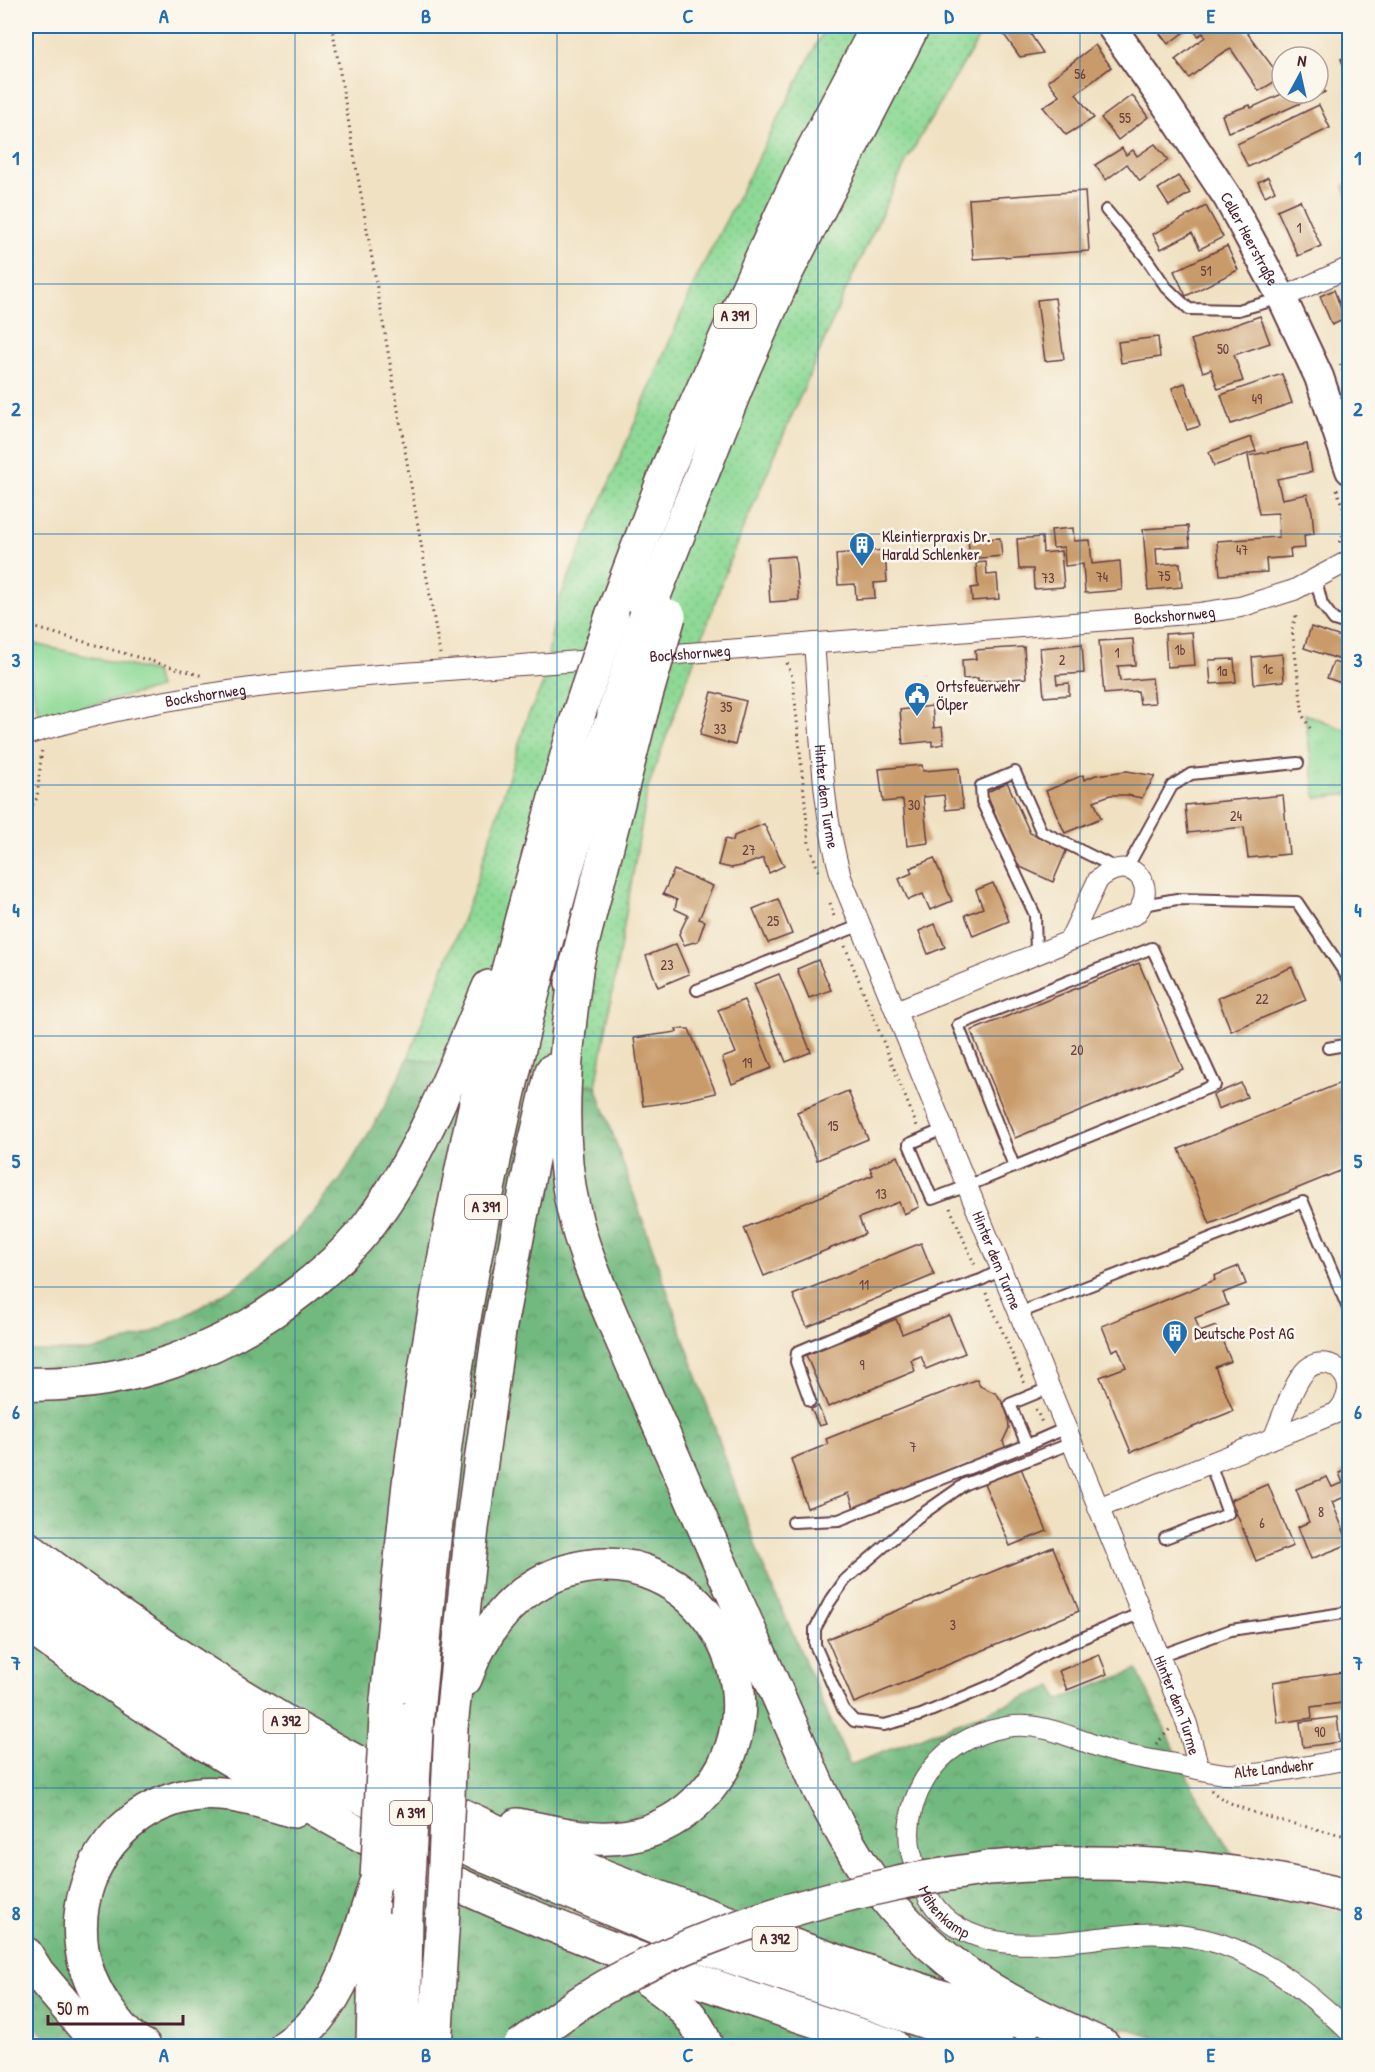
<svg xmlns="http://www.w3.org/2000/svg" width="1375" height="2072" font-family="'Patrick Hand',sans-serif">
<defs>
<pattern id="grass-dots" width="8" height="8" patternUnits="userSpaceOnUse" patternTransform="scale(1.5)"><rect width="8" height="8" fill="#8dd996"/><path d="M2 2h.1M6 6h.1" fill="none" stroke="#7bba81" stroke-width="1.8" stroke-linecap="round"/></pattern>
<pattern id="forest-crowns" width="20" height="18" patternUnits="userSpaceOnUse" patternTransform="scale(1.5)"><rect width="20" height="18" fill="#72b97f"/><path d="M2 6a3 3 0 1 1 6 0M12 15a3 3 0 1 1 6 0" fill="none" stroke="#609668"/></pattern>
<pattern id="park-tufts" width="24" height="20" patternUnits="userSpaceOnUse" patternTransform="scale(1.5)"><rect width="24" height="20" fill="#8dd996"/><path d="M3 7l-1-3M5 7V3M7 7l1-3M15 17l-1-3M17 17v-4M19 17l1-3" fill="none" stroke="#7bba81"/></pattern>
</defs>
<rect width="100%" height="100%" fill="#fbf7ec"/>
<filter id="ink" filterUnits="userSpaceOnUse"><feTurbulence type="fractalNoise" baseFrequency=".0167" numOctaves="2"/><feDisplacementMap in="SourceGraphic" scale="12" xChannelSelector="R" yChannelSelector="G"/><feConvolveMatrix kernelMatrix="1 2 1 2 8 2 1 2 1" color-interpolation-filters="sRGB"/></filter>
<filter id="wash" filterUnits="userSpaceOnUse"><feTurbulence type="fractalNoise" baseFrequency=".008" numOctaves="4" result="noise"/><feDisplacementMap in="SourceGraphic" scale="24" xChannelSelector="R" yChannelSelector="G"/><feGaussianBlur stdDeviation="1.35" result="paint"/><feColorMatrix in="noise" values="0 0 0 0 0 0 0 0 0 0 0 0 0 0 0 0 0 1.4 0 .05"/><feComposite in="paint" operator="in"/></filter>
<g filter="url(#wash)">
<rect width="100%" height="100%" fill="#f0e1c2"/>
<path fill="url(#grass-dots)" stroke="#6c7c60" stroke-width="1.5" d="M826 26H979V37L908 158 845 292 733 552 648 787 596 1086 408 1058 473 893 527 718 543 684 557 605 698 275Z"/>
<path fill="url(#forest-crowns)" stroke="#5e6c55" stroke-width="1.5" d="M408 1058 596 1086 761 1561 850 1765 1053 1686 1058 1700 1137 1670 1195 1792 1255 1893 1349 1913V2046H1183L1123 2027 1119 2046H59L26 2020V1351H91L143 1336 187 1315 241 1283 297 1232 341 1179 385 1106Z"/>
<path fill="url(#park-tufts)" stroke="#6c7c60" stroke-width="1.5" d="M1305 714 1349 731V794L1316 798Z"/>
<path fill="#8dd996" stroke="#6c7c60" stroke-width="1.5" d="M26 642 155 672 159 688 39 718 26 653Z"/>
<g id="blocks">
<g fill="#c99b6b">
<path d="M1004 26H1043L1031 35 1043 53 1020 57 1000 29Z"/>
<path d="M1154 26H1242L1281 78 1259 91 1231 49 1219 55 1189 78 1175 60 1205 37 1203 33 1198 36 1192 26 1168 44Z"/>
<path d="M1095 45 1111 67 1076 94 1094 118 1066 135 1043 107 1060 96 1048 81Z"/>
<path d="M1350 55V80H1349L1341 59Z"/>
<path d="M1318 76 1325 92 1256 123 1228 132 1222 115 1250 105 1251 108 1284 93H1318Z"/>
<path d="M1132 95 1148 117 1118 140 1101 118Z"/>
<path d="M1319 105 1330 128 1248 167 1237 144Z"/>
<path d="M1155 144 1168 160 1140 181 1127 164 1106 180 1095 165 1122 148 1126 155 1133 150 1137 156Z"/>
<path d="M1178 176 1190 193 1169 206 1158 189Z"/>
<path d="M1268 177 1275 191 1265 196 1258 182Z"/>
<path d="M1350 182V203H1349L1342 185Z"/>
<path d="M1085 191 1089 251 973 259 969 199Z"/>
<path d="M1300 200 1321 246 1298 256 1277 210Z"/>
<path d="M1206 206 1223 237 1200 249 1192 233 1161 249 1153 234Z"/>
<path d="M1227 246 1238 270 1186 296 1174 271Z"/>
<path d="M1334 290 1345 319 1332 325 1320 296Z"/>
<path d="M1055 298 1064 359 1045 361 1037 300Z"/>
<path d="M1260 316 1270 343 1234 355 1243 381 1218 389 1211 369 1203 372 1191 340Z"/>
<path d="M1158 337 1160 357 1121 363 1118 342Z"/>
<path d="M1282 374 1292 403 1231 424 1221 395Z"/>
<path d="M1185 383 1200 426 1187 430 1172 388Z"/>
<path d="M1251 437 1256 451 1214 466 1209 452Z"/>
<path d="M1307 444 1312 472 1277 479 1282 499 1307 494 1312 511 1314 534 1304 535 1305 548 1290 549 1291 557 1266 559 1267 572 1220 575 1217 541 1279 537 1278 513 1259 514 1248 456Z"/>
<path d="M1188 526 1190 546 1156 548 1157 565 1180 563 1182 587 1148 590 1143 529Z"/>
<path d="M1073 528 1074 541 1090 540 1092 564 1120 561 1122 590 1085 593 1083 564 1065 566 1064 547 1053 548 1051 530Z"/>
<path d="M1042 537 1043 553 1061 551 1064 587 1034 589 1033 569H1019L1017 539Z"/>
<path d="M1000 538 1002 556 970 559 968 540Z"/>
<path d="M885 550 887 582 874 583 875 598 856 599 855 584 838 585 836 554Z"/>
<path d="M795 556 799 600 770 602 767 558Z"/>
<path d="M986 562 987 575 997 574 999 599 972 601 971 588 978 587 976 563Z"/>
<path d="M1311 627 1350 640V663L1304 648Z"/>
<path d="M1192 632 1195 665 1167 667 1165 634Z"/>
<path d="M1133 639 1135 665 1118 666 1120 681 1152 678 1155 703 1140 704 1138 691 1104 694 1099 641Z"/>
<path d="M1082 644 1084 673 1056 675 1057 684 1069 683V695L1044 697 1040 648Z"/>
<path d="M1024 647 1026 678 978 681V678L963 679 962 660 976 659 975 650Z"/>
<path d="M1282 654 1284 681 1254 684 1252 657Z"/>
<path d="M1234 659 1236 682 1211 684 1209 660Z"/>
<path d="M1333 662 1349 667 1344 684 1327 678Z"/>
<path d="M712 692 746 701 735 745 700 735Z"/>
<path d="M932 706 934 728 942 727 944 744 932 746V741L903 744 900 710Z"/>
<path d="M922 765 923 771 959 768 963 808 946 810 944 795 923 797 928 843 907 846 903 800 883 802 879 769Z"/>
<path d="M1127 771 1155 776 1142 798 1126 795H1110L1094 801 1101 818 1065 833 1046 791 1083 775 1084 780 1096 775Z"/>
<path d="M1007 782 1030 833 1067 849 1053 882 1018 866 986 793Z"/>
<path d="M1283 795 1289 854 1248 858 1244 827 1188 833 1185 805Z"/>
<path d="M764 824 784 866 769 873 763 858 745 865 731 868 718 865 725 839 733 841 734 836Z"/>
<path d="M934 858 952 901 930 910 923 894 908 900 899 879 912 873 910 868Z"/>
<path d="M674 870 713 886 699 919 705 921 698 941 684 945 679 934 688 915 675 909 677 900 663 894Z"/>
<path d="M993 883 1009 921 973 936 965 915 983 908 976 890Z"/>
<path d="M778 899 792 934 768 943 753 909Z"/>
<path d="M935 924 945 947 928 954 919 931Z"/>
<path d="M676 944 689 974 658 987 646 956Z"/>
<path d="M818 960 831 990 809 998 797 969Z"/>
<path d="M1139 963 1183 1069 1015 1138 971 1031Z"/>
<path d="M1292 967 1306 1000 1231 1031 1218 998Z"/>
<path d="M779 974 811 1052 786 1062 754 984Z"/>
<path d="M744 1000 772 1068 732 1084 722 1058 736 1053 718 1010Z"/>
<path d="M676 1029H689L716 1093 686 1100 643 1106 634 1038 677 1032Z"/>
<path d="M1350 1079V1167L1210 1224 1179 1149Z"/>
<path d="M1241 1083 1247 1097 1218 1109 1213 1095Z"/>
<path d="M848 1091 868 1139 817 1160 797 1112Z"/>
<path d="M898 1156 919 1207 904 1214 899 1202 859 1218 865 1234 764 1276 744 1228 873 1175 870 1168Z"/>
<path d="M921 1243 934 1275 807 1327 793 1295Z"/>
<path d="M1239 1266 1246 1284 1223 1293 1228 1305 1195 1318 1200 1332 1216 1326 1231 1361 1215 1367 1233 1411 1131 1452 1100 1377 1126 1367 1118 1348 1112 1351 1102 1326 1215 1280 1214 1276Z"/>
<path d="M949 1315 965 1353 926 1369 921 1356 911 1360 915 1371 828 1407 806 1355 896 1319 902 1334Z"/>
<path d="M977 1379 980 1386 997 1394 1004 1405 1008 1416 1009 1428 1003 1441 1006 1449 855 1511 849 1493 807 1508 791 1459 828 1444 826 1439Z"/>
<path d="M818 1406 826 1424 819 1426 811 1409Z"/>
<path d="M1021 1468 1047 1531 1010 1546 984 1483Z"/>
<path d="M1350 1468V1495L1332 1502 1349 1544 1311 1559 1298 1527 1309 1522 1296 1489 1327 1477 1332 1487 1343 1483 1339 1473Z"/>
<path d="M1268 1484 1293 1546 1256 1561 1231 1500Z"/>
<path d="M1053 1547 1079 1611 854 1703 827 1639Z"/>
<path d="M1099 1654 1107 1674 1067 1690 1059 1671Z"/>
<path d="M1350 1671V1702L1311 1707 1312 1718 1278 1723 1273 1682Z"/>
<path d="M1337 1717 1340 1742 1303 1747 1300 1722Z"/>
</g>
</g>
</g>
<g filter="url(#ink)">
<use href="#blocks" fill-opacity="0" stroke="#633c42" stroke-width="1.5"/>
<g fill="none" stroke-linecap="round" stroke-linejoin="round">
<defs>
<g id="lane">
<path d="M1106 210 1144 255 1166 287 1189 309 1238 310 1282 298"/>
<path d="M1316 580 1322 604 1334 620 1350 625"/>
<path d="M1127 868 1172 786 1191 774 1298 763"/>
<path d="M1143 905 1177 899 1297 902 1348 978"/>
<path d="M1036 954 1035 915 982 802 981 786 1015 772 1041 831 1116 868"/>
<path d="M697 990 861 925"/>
<path d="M1328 1048 1350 1044"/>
<path d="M944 1129 909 1144 932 1199 967 1186 1215 1085 1152 948 958 1025 1014 1166"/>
<path d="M1019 1313 1303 1202 1350 1313"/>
<path d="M1049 1388 1010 1404 1027 1445 1066 1428"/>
<path d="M810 1401 796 1362 797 1352 916 1302 981 1280 1001 1270"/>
<path d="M1072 1443 965 1484 918 1517 845 1580 829 1603 815 1629V1645L843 1709 854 1721 884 1725 921 1715 1004 1680 1047 1653 1141 1613"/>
<path d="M793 1522 839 1520 1027 1445"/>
<path d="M1165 1538 1228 1514 1210 1463"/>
<path d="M1159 1656 1231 1630 1350 1612"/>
</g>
<g id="street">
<path d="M1282 298 1350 267"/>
<path id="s1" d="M814 643C821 722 819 803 842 880L1187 1724 1199 1769"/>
<path id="s2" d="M651 656 1200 613 1240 607 1294 590 1350 560"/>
<path id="s3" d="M26 735C211 677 414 674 606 659"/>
<path d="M896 1011 1136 914C1161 883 1128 851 1098 880L1069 941"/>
<path d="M1098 1508 1336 1413C1368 1381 1328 1350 1307 1369 1294 1381 1281 1420 1274 1437"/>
<path id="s4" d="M1350 1759C1309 1765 1266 1777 1225 1774 1210 1772 1194 1768 1179 1765 1160 1761 1141 1759 1122 1754 1084 1745 1047 1720 1006 1727 973 1733 943 1749 925 1779 907 1809 904 1842 918 1874 922 1882 925 1891 929 1898 971 1968 1072 1938 1138 1934 1164 1932 1196 1936 1221 1944 1270 1961 1313 1996 1350 2032"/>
</g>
<g id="secondary">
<path id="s5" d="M1111 26 1161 97 1228 198 1282 298 1319 377 1350 470"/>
</g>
<g id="highway">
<path d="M612 616 670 463 756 270 803 169 878 26"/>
<path d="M646 616 743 370 785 275 913 26"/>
<path d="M577 963C566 1045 555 1131 574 1212 582 1248 597 1282 611 1315L820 1791C834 1818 848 1845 865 1870 900 1923 953 1970 1009 2000 1040 2017 1072 2031 1104 2046"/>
<path d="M572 983 641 713"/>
<path d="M26 1384C128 1387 223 1352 303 1289 328 1269 352 1248 371 1222 422 1153 455 1066 489 987"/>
<path d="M26 1547C160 1650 306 1741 459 1814 568 1866 683 1907 797 1947 873 1974 949 2000 1025 2024"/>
<path d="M26 1584 50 1604 184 1696 342 1788 485 1856 699 1946 998 2046"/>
<path d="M26 1624C105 1682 186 1734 270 1783 335 1821 400 1858 468 1889 606 1951 749 2000 893 2046"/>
<path d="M465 1679C482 1631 516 1586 567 1571 697 1532 794 1697 703 1795 684 1816 658 1831 629 1836 592 1843 554 1832 517 1825"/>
<path d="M387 1701C394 1629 401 1556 409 1484 421 1385 439 1282 459 1184 490 1025 535 869 579 713"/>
<path d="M417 1713C428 1602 437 1492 454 1381 488 1155 543 931 614 713"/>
<path d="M451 1727 472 1528 499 1331 535 1144 552 1071"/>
<path d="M988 1868C1017 1866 1047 1863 1076 1863 1167 1862 1262 1873 1350 1897"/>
<path d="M26 1954 38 1973 100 2046"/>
<path d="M630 1968C662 1988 694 2009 706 2046"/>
<path d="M144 2046C128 2039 116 2022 106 2008 52 1932 87 1824 178 1798 217 1786 257 1800 294 1811"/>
<path d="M286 2046C344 2010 357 1940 377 1879"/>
<path d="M373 2046 376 1914"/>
<path d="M404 2046 406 1914"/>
<path d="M435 2046 442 1931"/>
</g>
</defs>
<use href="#lane" stroke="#633c42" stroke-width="14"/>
<use href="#street" stroke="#633c42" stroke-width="22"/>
<use href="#secondary" stroke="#633c42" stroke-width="32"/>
<use href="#highway" stroke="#633c42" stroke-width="36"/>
<g stroke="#633c42" stroke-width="3" stroke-dasharray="1.5 4.5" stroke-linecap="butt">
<path d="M332 26 440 654"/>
<path d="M1340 364 1346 380"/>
<path d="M1337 489C1344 513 1350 522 1338 545"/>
<path d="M1296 616 1292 629 1303 716 1310 728"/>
<path d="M26 625 203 676"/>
<path d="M787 663 793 679 809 844 820 875"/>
<path d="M26 815 37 798 42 748"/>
<path d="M830 903 835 920"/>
<path d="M845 946 917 1126"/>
<path d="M950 1208 976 1268"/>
<path d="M986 1293 1025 1384"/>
<path d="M1036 1409 1043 1425"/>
<path d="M1156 1744 1170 1729"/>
<path d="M1211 1790C1234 1814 1315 1828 1350 1837"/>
</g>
<use href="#lane" stroke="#fff" stroke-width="10"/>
<use href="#street" stroke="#fff" stroke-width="20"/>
<use href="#secondary" stroke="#fff" stroke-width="28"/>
<use href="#highway" stroke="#fff" stroke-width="33"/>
<defs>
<g id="highway-bridge">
<path d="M579 713 612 616"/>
<path d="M614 713 646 616"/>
<path d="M641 713 669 616"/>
<path d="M377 1879 387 1701"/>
<path d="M406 1914 417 1713"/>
<path d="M442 1931 451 1727"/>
<path d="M520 2046C551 2023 583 1998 618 1980 704 1933 799 1904 894 1884 925 1877 957 1873 988 1868"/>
</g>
</defs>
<use href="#highway-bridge" stroke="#633c42" stroke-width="36" stroke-linecap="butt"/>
<use href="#highway-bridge" stroke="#fff" stroke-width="33"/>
</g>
</g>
<path fill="none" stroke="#1f6fb2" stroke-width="1.5" stroke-opacity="0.55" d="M295 26V2046M557 26V2046M818 26V2046M1080 26V2046M26 284H1350M26 534H1350M26 785H1350M26 1036H1350M26 1287H1350M26 1538H1350M26 1788H1350"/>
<defs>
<symbol id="building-pin" viewBox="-11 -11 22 30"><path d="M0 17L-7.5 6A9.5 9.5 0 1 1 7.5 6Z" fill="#1f6fb2" stroke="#fbf7ec"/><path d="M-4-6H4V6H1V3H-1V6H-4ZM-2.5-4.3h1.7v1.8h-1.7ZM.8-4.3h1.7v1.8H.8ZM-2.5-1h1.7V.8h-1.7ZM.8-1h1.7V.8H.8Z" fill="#fff"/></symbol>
<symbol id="civic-pin" viewBox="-11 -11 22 30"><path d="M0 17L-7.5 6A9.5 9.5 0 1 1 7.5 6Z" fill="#1f6fb2" stroke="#fbf7ec"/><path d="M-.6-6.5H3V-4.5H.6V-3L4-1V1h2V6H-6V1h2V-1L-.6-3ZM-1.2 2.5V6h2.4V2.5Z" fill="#fff"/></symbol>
</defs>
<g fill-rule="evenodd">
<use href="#building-pin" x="847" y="530" width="30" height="40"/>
<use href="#civic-pin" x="902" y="680" width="30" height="40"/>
<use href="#building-pin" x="1160" y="1318" width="30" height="40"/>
</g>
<g text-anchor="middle" stroke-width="5" stroke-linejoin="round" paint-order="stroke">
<g font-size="14" fill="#6a3e3b">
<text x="1080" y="79">56</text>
<text x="1125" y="123">55</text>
<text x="1299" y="233">1</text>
<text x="1206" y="276">51</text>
<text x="1223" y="354">50</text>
<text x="1257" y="404">49</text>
<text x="1242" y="555">47</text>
<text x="1164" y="581">75</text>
<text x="1102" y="582">74</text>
<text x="1048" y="583">73</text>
<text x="1180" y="655">1b</text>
<text x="1117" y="658">1</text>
<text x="1062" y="665">2</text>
<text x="1268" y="674">1c</text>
<text x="1222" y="676">1a</text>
<text x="726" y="712">35</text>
<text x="720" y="734">33</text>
<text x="914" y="810">30</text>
<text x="1236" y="821">24</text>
<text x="749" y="855">27</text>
<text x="773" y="926">25</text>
<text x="667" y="970">23</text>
<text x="1262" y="1004">22</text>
<text x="1077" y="1055">20</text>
<text x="747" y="1068">19</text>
<text x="833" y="1131">15</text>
<text x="881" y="1199">13</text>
<text x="864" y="1290">11</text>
<text x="862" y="1370">9</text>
<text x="913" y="1452">7</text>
<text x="1321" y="1517">8</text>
<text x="1262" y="1528">6</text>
<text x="953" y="1630">3</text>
<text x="1320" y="1737">90</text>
</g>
<g fill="#fbf7ec" stroke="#7f6065" stroke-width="1.5">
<rect x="714" y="304" width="42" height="24" rx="4.5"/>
<rect x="465" y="1195" width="42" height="24" rx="4.5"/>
<rect x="263.5" y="1709" width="45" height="24" rx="4.5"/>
<rect x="390" y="1801" width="42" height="24" rx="4.5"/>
<rect x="752.5" y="1927" width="45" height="24" rx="4.5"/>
</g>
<g font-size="15" font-weight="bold" fill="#4a1f2b">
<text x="735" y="321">A 391</text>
<text x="486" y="1212">A 391</text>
<text x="286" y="1726">A 392</text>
<text x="411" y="1818">A 391</text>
<text x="775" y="1944">A 392</text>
</g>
<g font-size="16" fill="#4a1f2b" stroke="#fbf7ec">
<text dy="6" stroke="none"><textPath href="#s5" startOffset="254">Celler Heerstraße</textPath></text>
<text dy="6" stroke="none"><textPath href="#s2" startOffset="525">Bockshornweg</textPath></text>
<text dy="6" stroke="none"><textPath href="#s2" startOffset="39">Bockshornweg</textPath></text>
<text dy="6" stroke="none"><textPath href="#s3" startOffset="184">Bockshornweg</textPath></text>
<text dy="6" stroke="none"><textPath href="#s1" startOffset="154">Hinter dem Turme</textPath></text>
<text dy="6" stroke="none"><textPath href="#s1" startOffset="650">Hinter dem Turme</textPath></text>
<text dy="6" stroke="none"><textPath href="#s1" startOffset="1130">Hinter dem Turme</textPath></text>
<text transform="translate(1274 1768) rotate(-6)" y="6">Alte Landwehr</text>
<text dy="6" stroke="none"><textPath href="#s4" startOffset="597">Mähenkamp</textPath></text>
</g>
<g font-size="16" fill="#4a1f2b" stroke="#fbf7ec" text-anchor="start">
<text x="882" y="542">Kleintierpraxis Dr.<tspan x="882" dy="18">Harald Schlenker</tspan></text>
<text x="936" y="692">Ortsfeuerwehr<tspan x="936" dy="18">Ölper</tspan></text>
<text x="1194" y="1339">Deutsche Post AG</text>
</g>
</g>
<rect width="1375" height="2072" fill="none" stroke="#fbf7ec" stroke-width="66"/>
<g transform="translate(1300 75) rotate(8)"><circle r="28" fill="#fbf7ec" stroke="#b4a19f" stroke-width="1.5"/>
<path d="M0-4.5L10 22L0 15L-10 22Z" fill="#1f6fb2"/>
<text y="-9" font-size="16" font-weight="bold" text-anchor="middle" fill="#4a1f2b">N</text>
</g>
<path d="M48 2015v9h135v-9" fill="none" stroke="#4a1f2b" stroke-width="3"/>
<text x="57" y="2015" font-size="18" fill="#4a1f2b" stroke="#fbf7ec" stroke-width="4.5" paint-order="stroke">50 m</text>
<rect x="33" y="33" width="1309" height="2006" fill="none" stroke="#1f6fb2" stroke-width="2"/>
<g font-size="20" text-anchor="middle" font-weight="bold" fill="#1f6fb2">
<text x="164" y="23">A</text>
<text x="426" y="23">B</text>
<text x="688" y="23">C</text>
<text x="949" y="23">D</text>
<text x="1211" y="23">E</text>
<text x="16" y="165">1</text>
<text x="1358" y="165">1</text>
<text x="16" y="416">2</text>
<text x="1358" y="416">2</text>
<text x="16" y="667">3</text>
<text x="1358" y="667">3</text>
<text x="16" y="917">4</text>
<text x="1358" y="917">4</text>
<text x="16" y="1168">5</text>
<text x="1358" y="1168">5</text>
<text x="16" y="1419">6</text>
<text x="1358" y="1419">6</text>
<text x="16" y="1670">7</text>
<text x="1358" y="1670">7</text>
<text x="16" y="1920">8</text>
<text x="1358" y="1920">8</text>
<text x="164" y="2062">A</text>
<text x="426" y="2062">B</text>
<text x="688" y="2062">C</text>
<text x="949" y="2062">D</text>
<text x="1211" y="2062">E</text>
</g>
</svg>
